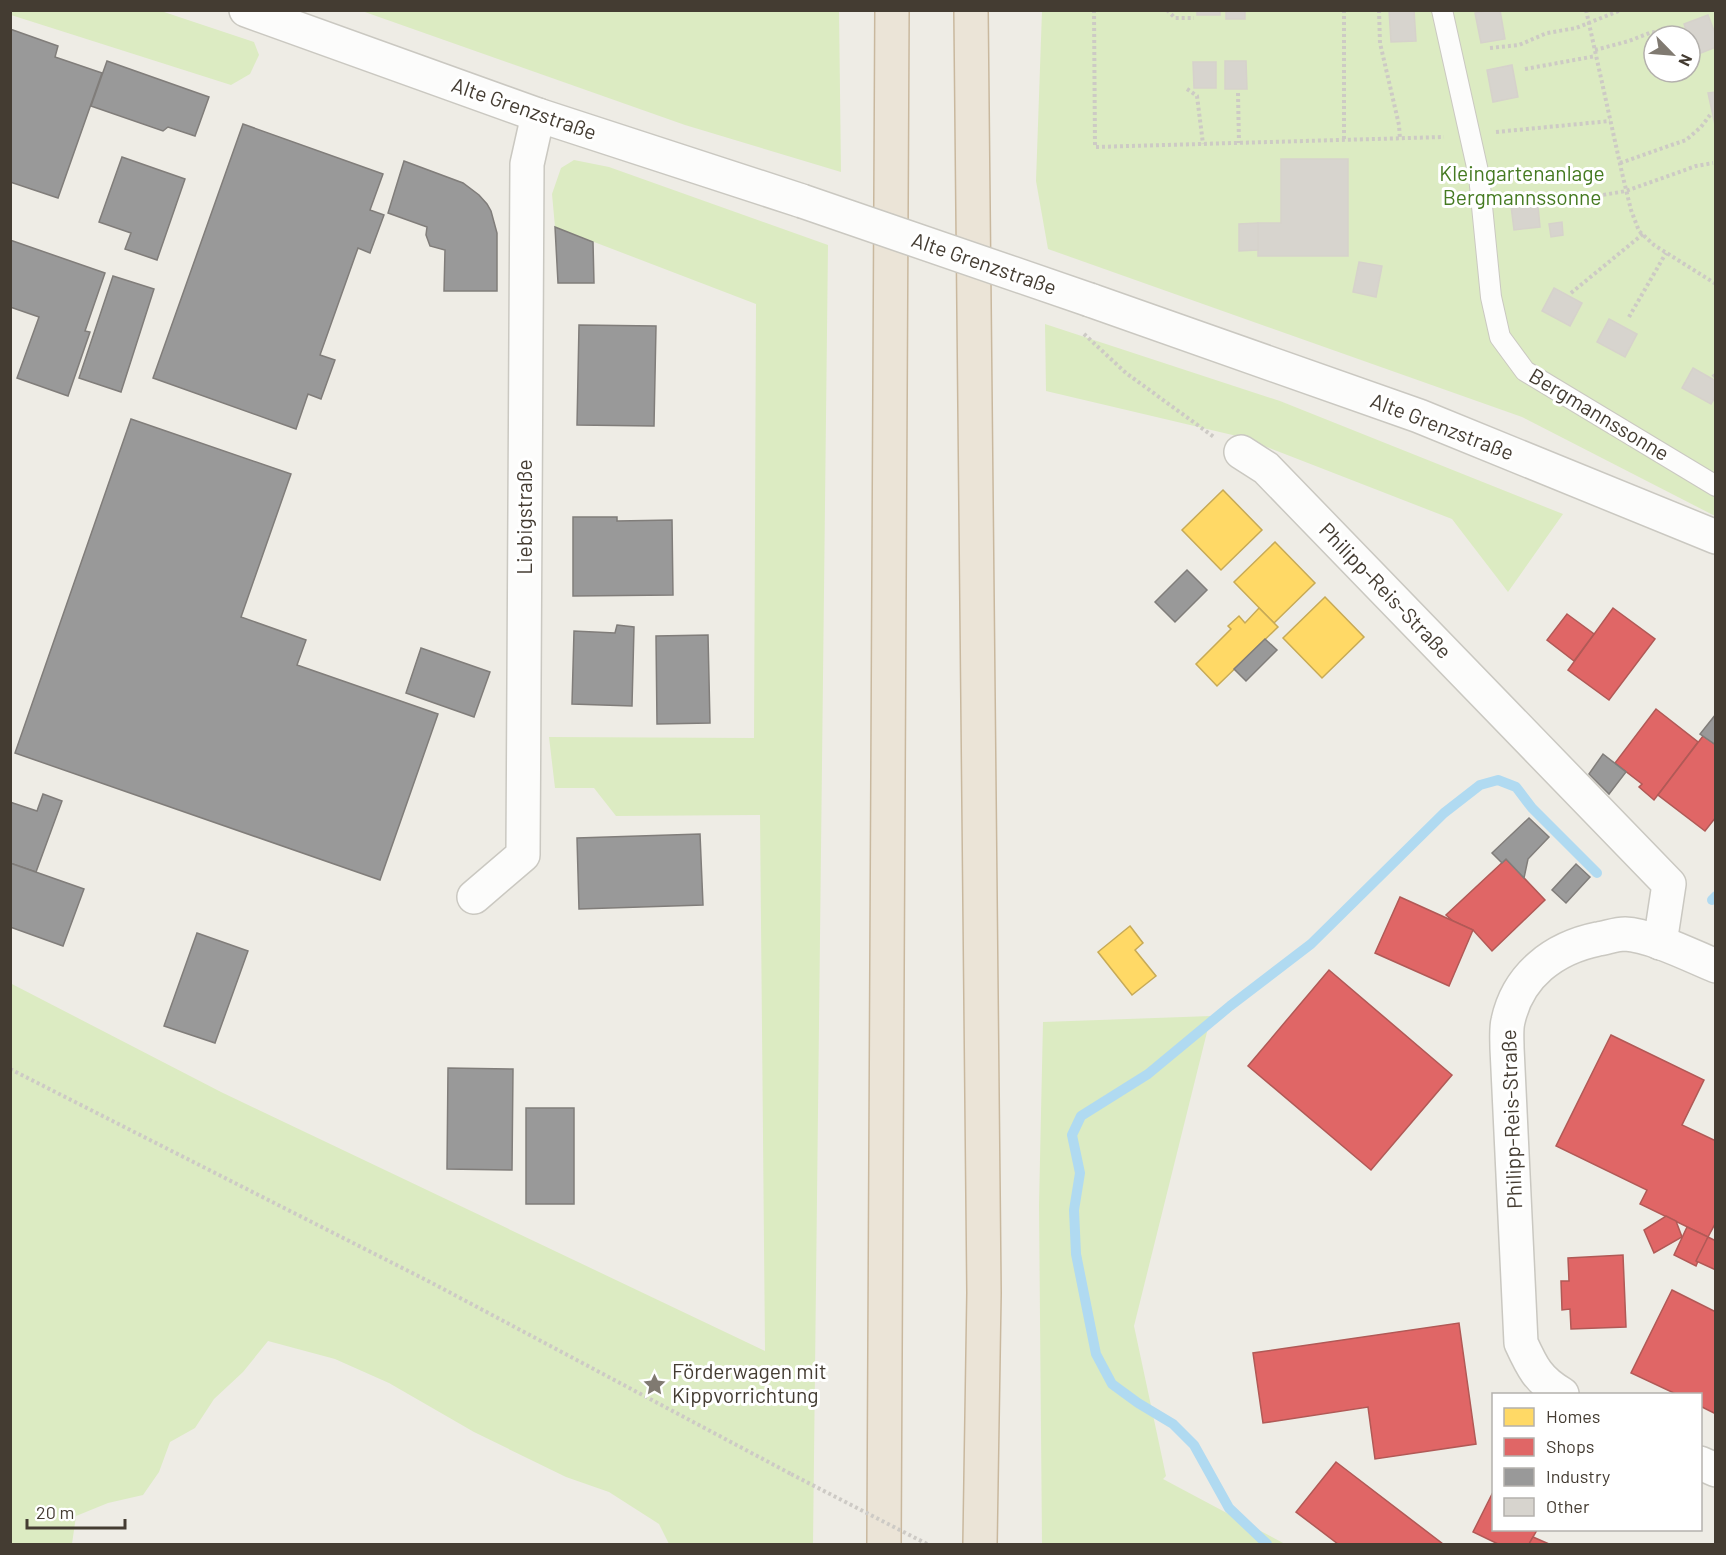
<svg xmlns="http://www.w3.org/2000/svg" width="1726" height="1555" font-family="Barlow,sans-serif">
<rect width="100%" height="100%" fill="#eeece5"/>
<g fill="#dcebc2" fill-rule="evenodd">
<path d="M11 10 161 11 254 42 259 55 250 74 231 85 11 15Z"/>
<path d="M362 11H839L841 172 685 125Z"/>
<path d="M1042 11H1715V516L1522 417 1048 249 1036 181ZM1654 36H1690V72H1654Z"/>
<path d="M574 160 609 167 828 245 813 1544H669L659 1524 609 1492 566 1477 474 1432 389 1383 335 1359 268 1341 243 1372 214 1399 195 1428 170 1442 159 1472 143 1495 108 1503 76 1516 72 1544H11L10 983 221 1092 765 1351 760 815 616 816 594 788H555L549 737 754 738 756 304 555 227 552 194 561 168Z"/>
<path d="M1045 324 1280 401 1563 514 1508 592 1452 519 1241 437 1046 391Z"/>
<path d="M1211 1016 1134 1326 1166 1476 1163 1479 1285 1544H1042L1039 1205 1043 1022Z"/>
</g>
<g fill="#ffd966" stroke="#c7aa56" stroke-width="1.5">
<path d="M1223 490 1262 530 1221 570 1182 530Z"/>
<path d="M1275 542 1315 583 1274 623 1234 582Z"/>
<path d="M1325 597 1364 637 1322 678 1283 638Z"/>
<path d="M1259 608 1278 627 1217 686 1196 664 1231 629 1228 626 1239 616 1245 623Z"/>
<path d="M1130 926 1143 943 1135 950 1156 976 1132 995 1098 952Z"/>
</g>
<g fill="#e06666" stroke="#b15956" stroke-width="1.5">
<path d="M1613 608 1655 639 1609 700 1568 670Z"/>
<path d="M1567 614 1594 634 1574 661 1547 640Z"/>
<path d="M1656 709 1698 742 1654 800 1639 787 1642 784 1615 763Z"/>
<path d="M1703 736 1716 745V817L1705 831 1658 795Z"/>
<path d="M1506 859 1545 900 1492 951 1473 930 1453 921 1446 915Z"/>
<path d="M1400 897 1473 930 1449 986 1375 953Z"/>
<path d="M1329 970 1452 1075 1371 1170 1248 1066Z"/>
<path d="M1611 1035 1704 1080 1682 1125 1716 1141V1222L1708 1237 1640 1204 1647 1190 1556 1146Z"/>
<path d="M1666 1216 1676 1221 1682 1237 1654 1253 1644 1230Z"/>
<path d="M1687 1227 1708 1237 1696 1266 1674 1255Z"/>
<path d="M1708 1237 1716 1241V1270L1696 1261Z"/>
<path d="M1623 1255 1626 1327 1571 1329 1570 1309 1562 1310 1561 1281H1569L1568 1258Z"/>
<path d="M1672 1290 1716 1312V1414L1700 1406V1394H1676L1631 1373Z"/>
<path d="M1459 1323 1476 1444 1375 1459 1368 1407 1263 1423 1253 1353Z"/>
<path d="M1336 1462 1443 1544H1338L1296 1512Z"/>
<path d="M1494 1490V1530H1537L1529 1544H1498L1473 1532Z"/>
<path d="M1533 1537 1549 1544H1529Z"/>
</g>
<g fill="#999" stroke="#807d7a" stroke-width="1.5">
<path d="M10 29 58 46 55 57 102 73 58 198 10 182Z"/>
<path d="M107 61 209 97 195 136 168 127 163 131 91 106Z"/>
<path d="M243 124 383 174 370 210 384 215 370 253 358 248 320 355 335 360 321 399 308 394 296 429 153 378Z"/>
<path d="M122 157 185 179 157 260 125 249 131 233 99 222Z"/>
<path d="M404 161 463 183 479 195 487 204 491 211 497 233V291H444L445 250 430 246 426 235 427 227 388 213Z"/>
<path d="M555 227 593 242 594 283H558Z"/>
<path d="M10 240 105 273 85 331 90 332 68 396 17 378 39 317 10 307Z"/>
<path d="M113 276 154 289 121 392 79 378Z"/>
<path d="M579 325 656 326 654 426 577 425Z"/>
<path d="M131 419 291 474 241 617 306 640 297 665 438 714 380 880 15 753Z"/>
<path d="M573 517H617V521L672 520 673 595 573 596Z"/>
<path d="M1187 570 1207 590 1175 622 1155 602Z"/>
<path d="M617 625 634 627 632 706 572 704 574 631 615 633Z"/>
<path d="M708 635 710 723 657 724 656 636Z"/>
<path d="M1265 639 1277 650 1246 681 1234 669Z"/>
<path d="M421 648 490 672 474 717 406 693Z"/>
<path d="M1716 714V745L1700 734Z"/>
<path d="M1603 754 1626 772 1609 794 1589 774Z"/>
<path d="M43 794 62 801 36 872 10 863V802L37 811Z"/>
<path d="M1529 818 1549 837 1528 859 1524 878 1506 859 1502 863 1492 853Z"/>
<path d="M700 834 703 905 579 909 577 838Z"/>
<path d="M10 863 84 889 63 946 10 927Z"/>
<path d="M1576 864 1590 877 1566 903 1552 890Z"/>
<path d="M197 933 248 951 215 1043 164 1026Z"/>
<path d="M448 1068 513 1069 512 1170 447 1169Z"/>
<rect x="526" y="1108" width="48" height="96"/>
</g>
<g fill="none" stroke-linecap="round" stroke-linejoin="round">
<g stroke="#b0daf1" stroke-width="10">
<path d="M1712 900 1716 896"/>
<path d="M1267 1544 1229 1508 1194 1445 1173 1424 1138 1403 1112 1384 1096 1354 1076 1254 1074 1210 1080 1173 1072 1135 1081 1116 1148 1074 1230 1006 1311 944 1444 813 1480 785 1498 780 1516 787 1532 808 1597 873"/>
</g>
</g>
<g fill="#d7d4ce" stroke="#d6d2cb" stroke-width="1.5">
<rect x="1197" y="10" width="23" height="5"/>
<rect x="1226" y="10" width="19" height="9"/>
<path d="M1389 10H1414L1416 41 1391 42Z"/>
<path d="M1490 10H1500L1505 39 1481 43 1475 13Z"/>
<path d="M1708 15 1716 36V47L1696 55 1690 36H1688L1684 24Z"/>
<path d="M1225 61H1246L1247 89H1225Z"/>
<path d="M1193 62H1216V88H1194Z"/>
<path d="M1512 65 1518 97 1493 102 1487 70Z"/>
<path d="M1716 92V125H1715L1708 93Z"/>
<path d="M1281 159H1348V256H1258V223H1281Z"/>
<path d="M1537 195 1540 227 1514 230 1510 198Z"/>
<path d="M1562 222 1563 235 1551 237 1549 224Z"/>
<path d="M1258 223V250L1239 251V224Z"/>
<path d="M1359 262 1382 266 1376 297 1353 292Z"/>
<path d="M1554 288 1582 303 1570 326 1542 311Z"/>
<path d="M1609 319 1637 334 1625 357 1597 342Z"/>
<path d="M1693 368 1716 381V396L1711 404 1682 388Z"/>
</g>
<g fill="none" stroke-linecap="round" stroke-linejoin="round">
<defs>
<path id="service" d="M1442 10 1479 176 1491 297 1500 337 1525 371 1716 486"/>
<g id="minor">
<path d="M1241 452 1266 468 1669 884 1660 943"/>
<path d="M474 897 523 855 527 164 538 115"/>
<path d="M1562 1394C1538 1380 1532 1367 1521 1343L1507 1048C1507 1039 1506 1029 1508 1021 1518 975 1554 948 1598 939 1606 938 1616 934 1625 934 1650 935 1692 956 1716 966"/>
<path d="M1700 1463 1716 1470"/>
</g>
<g id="tertiary">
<path d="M246 10 538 115 802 201"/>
<path d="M1090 300 1419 416 1716 537"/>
</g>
<g id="motorway">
<path d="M971 10 984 1293 980 1544"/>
<path d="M884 1544 892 10"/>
</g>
</defs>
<use href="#service" stroke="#cac8c1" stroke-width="22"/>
<use href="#minor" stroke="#cac8c1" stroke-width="36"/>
<use href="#tertiary" stroke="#cac8c1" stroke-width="36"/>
<use href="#motorway" stroke="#c9b89e" stroke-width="36"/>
<g stroke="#cdcac5" stroke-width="4" stroke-dasharray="3 3" stroke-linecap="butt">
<path d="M1094 10 1095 147 1444 137"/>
<path d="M1167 10 1175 18H1194"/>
<path d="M1344 10V140"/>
<path d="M1379 10 1380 43 1399 125 1400 139"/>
<path d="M1586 10 1622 173 1631 210 1639 231 1654 245 1716 284"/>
<path d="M1490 48 1519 45 1547 33 1576 28 1621 10"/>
<path d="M1595 50 1629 41 1652 32 1676 36"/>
<path d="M1525 69 1596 56"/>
<path d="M1187 89 1197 96 1203 144"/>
<path d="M1238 93 1239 143"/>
<path d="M1496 132 1610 121"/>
<path d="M1620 163 1686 140 1701 127 1710 115"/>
<path d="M1550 204 1626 191 1696 166 1713 163"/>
<path d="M1571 293 1643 234"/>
<path d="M1629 317 1666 253"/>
<path d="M1084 334 1126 373 1214 437"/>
<path d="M1713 377 1716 374"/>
<path d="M10 1069 432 1283 791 1474"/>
</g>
<use href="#service" stroke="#fcfcfb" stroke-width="20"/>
<use href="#minor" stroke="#fcfcfb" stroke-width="33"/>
<use href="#tertiary" stroke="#fcfcfb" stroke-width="33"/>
<use href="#motorway" stroke="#ebe4d7" stroke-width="33"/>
<defs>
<path id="tertiary-bridge" d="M802 201 1090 300"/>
</defs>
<use href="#tertiary-bridge" stroke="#cac8c1" stroke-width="36" stroke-linecap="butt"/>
<path stroke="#cdcac5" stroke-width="4" stroke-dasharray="3 3" stroke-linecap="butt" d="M791 1474 927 1544"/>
<use href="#tertiary-bridge" stroke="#fcfcfb" stroke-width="33"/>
</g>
<defs>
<symbol id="sight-bare" viewBox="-9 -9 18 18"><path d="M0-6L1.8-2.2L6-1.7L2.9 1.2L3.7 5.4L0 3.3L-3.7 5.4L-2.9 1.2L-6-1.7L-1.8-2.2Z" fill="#807a71" stroke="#fff" stroke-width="2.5" paint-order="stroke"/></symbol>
</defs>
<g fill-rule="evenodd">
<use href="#sight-bare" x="638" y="1368" width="33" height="33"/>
</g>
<g text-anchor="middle" stroke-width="6" stroke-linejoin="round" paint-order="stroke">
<g font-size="21" fill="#443c32" stroke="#fff">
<text transform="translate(524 109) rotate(19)" y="7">Alte Grenzstraße</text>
<text transform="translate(984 264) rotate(19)" y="7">Alte Grenzstraße</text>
<text transform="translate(1599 415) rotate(31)" y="7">Bergmannssonne</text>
<text transform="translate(1442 427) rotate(21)" y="7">Alte Grenzstraße</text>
<text transform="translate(525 517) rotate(-90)" y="7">Liebigstraße</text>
<text transform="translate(1385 591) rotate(46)" y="7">Philipp-Reis-Straße</text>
<text transform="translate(1512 1119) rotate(-92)" y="7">Philipp-Reis-Straße</text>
</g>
<g font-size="21" fill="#457a21" stroke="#fff">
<text x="1522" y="181">Kleingartenanlage<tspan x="1522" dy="24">Bergmannssonne</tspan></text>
</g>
<g font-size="21" fill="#443c32" stroke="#fff" text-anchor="start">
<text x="672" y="1379">Förderwagen mit<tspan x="672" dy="24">Kippvorrichtung</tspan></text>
</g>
</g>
<rect width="1726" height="1555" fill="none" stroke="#443c32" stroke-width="24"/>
<rect x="1492" y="1393" width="210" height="138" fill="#ffffff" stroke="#b4b1ad" stroke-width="1.5"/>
<rect x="1504" y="1408" width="30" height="18" fill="#ffd966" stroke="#b4b1ad" stroke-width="1.5"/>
<text x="1546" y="1423" font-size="18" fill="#443c32">Homes</text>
<rect x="1504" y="1438" width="30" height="18" fill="#e06666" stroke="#b4b1ad" stroke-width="1.5"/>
<text x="1546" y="1453" font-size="18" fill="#443c32">Shops</text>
<rect x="1504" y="1468" width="30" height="18" fill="#999999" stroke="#b4b1ad" stroke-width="1.5"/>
<text x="1546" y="1483" font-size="18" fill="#443c32">Industry</text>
<rect x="1504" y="1498" width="30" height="18" fill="#d7d4ce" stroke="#b4b1ad" stroke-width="1.5"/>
<text x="1546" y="1513" font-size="18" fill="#443c32">Other</text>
<g transform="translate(1672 54) rotate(115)"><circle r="28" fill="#ffffff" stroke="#b4b1ad" stroke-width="1.5"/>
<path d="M0-4.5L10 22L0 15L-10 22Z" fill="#807a71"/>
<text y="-9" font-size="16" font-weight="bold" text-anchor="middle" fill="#443c32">N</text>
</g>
<path d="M27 1519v9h98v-9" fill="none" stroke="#443c32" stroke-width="3"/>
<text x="36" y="1519" font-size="18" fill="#443c32" stroke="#ffffff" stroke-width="4.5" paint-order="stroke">20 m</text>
</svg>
